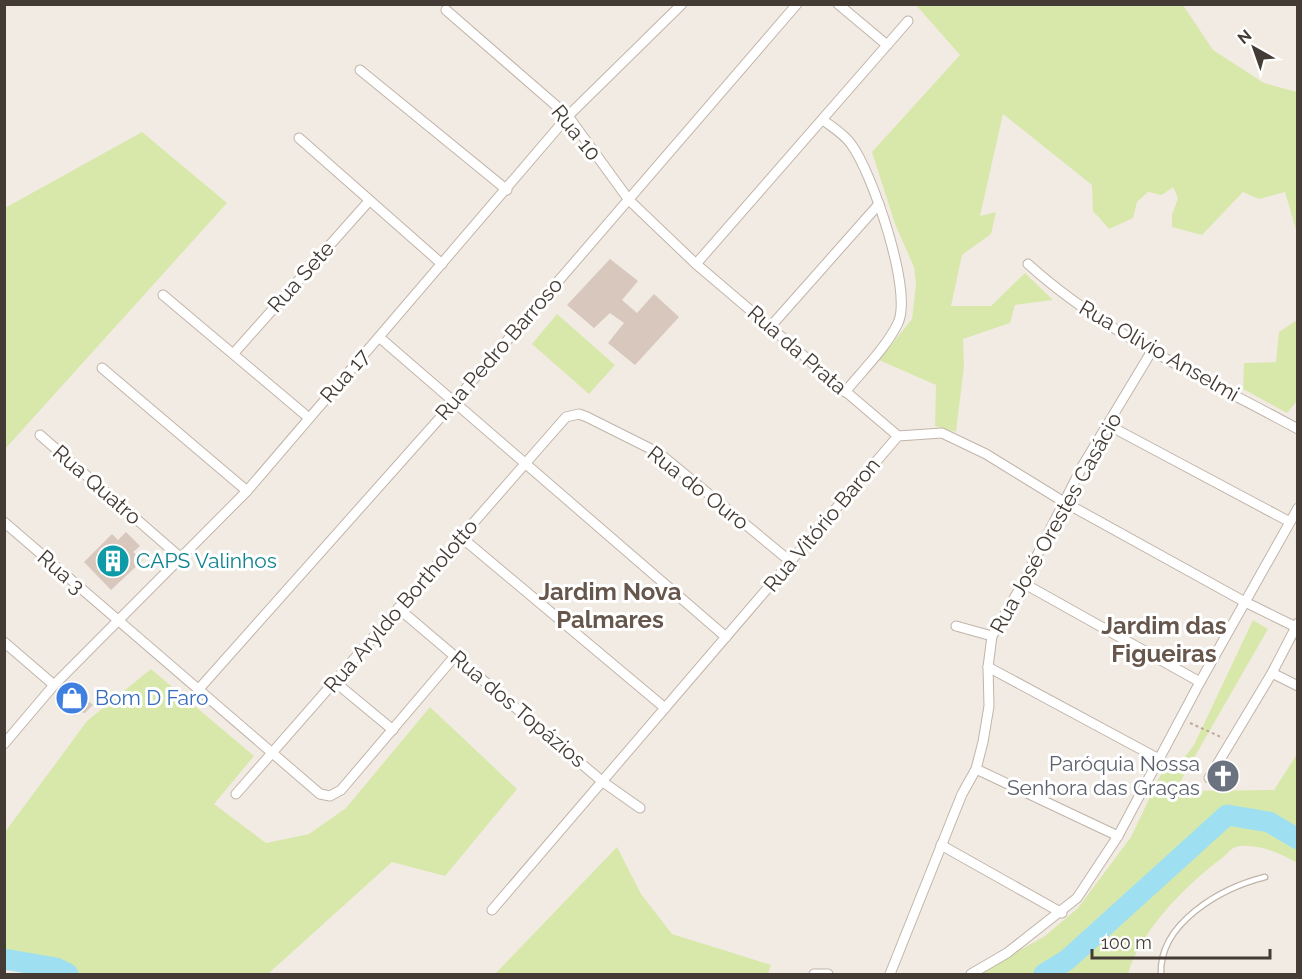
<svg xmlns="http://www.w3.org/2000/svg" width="1302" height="979" font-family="Raleway,sans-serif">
<rect width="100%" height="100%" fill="#f2ebe4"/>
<g fill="#d8e8ab">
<path d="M916 5H1183L1213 50 1264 83 1297 92V233L1285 192 1259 199 1243 192 1202 235 1172 227V215L1178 198 1173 187 1162 195 1148 192 1137 202 1133 218 1109 229 1093 211 1092 185 1003 114 980 216 996 212 991 234 962 255 951 306H991L1025 273 1053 300 1015 305 1010 323 963 339 964 366 956 432 935 426 936 385 879 360 912 319 916 284 914 267 895 224 872 152 960 55Z"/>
<path d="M142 132 227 203 5 449V208Z"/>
<path d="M557 314 615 365 589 394 532 344Z"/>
<path d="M1297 320V401L1287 413 1243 389 1244 363 1276 362 1279 332Z"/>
<path d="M1253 620 1268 629 1179 784 1183 791 1274 790 1297 754V863C1284 854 1253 842 1236 847 1231 848 1226 855 1222 858 1186 885 1140 931 1128 974H977L1045 936 1078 908 1131 837 1162 772 1180 763 1194 745Z"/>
<path d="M151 669 254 756 214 804 266 843 309 834 346 808 430 707 517 789 445 876 392 862 269 973 272 974H39L5 963V832L87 721Z"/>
<path d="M617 847 641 894 672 934 771 965 768 974H495Z"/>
</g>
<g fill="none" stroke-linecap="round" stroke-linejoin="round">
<g stroke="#9edff1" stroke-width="21">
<path d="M4 959 56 968 68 974"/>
<path d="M1044 974 1067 960 1227 815 1269 822 1298 839"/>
</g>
</g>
<g fill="#d7c7bc">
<path d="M610 259 638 281 622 300 637 313 654 294 679 317 635 365 608 343 624 323 610 313 594 328 567 305Z"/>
<path d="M126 532 140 546 133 552 143 560 111 590 84 562 112 534 118 540Z"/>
<path d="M74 690 93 705 85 713 79 712 75 716 60 703Z"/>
</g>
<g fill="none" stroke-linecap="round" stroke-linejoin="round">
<defs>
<path id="lane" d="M1161 974C1159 923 1221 888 1265 877"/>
<g id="street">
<path d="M838 4 887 45"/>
<path d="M446 10 568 116 629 200 696 264 898 436"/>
<path d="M360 70 507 190"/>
<path d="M823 120C832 127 844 134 851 144 872 172 913 291 898 323 886 348 862 371 845 392"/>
<path d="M299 138 442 264"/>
<path d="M696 264 908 21"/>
<path d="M1028 264C1105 334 1206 379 1298 429"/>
<path d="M163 295 309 418"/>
<path d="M771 326 879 204"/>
<path d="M379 337 726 637"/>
<path d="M234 353 369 201"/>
<path d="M102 368 247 491"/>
<path d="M1108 425 1290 522"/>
<path d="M40 435 181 558"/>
<path d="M4 522 320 794 330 796 341 790 455 656"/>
<path d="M461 537 665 708"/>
<path d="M1023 583 1200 682"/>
<path d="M398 608 603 782 640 808"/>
<path d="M956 626 992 636"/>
<path d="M4 642 54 685"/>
<path d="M988 667 1159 759"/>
<path d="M1272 673 1298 686"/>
<path d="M335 682 393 730"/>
<path d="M198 690 455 401 797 4"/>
<path d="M4 744 54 685 247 491 568 116 682 4"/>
<path d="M976 769 1118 836"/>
<path d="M1209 778 1272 673 1298 623"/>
<path d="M236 794 566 417 579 414 587 417 659 453 791 562"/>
<path d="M941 845 1062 913"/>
<path d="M492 910 898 436 942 433 986 454 1064 502 1245 602 1296 627"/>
<path d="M814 974H828"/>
<path d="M890 974 962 794 976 769 983 742 989 706 988 667 992 636 1023 583 1083 465 1153 349"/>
<path d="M971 974 1007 953 1077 898 1118 836 1200 682 1298 508"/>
</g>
</defs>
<use href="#lane" stroke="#c1b4a9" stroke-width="7"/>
<use href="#street" stroke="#c1b4a9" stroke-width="11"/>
<path stroke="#c0aa97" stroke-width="2" stroke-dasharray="3 3" stroke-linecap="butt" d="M1190 723 1223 738"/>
<use href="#lane" stroke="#fff" stroke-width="4.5"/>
<use href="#street" stroke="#fff" stroke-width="9"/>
</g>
<defs>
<symbol id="building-disc" viewBox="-11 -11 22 22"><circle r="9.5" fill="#0f9aa8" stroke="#fff"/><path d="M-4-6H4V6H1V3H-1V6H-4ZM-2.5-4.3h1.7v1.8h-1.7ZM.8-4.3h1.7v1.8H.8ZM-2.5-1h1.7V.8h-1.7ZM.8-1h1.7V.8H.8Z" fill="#fff"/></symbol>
<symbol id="shop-disc" viewBox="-11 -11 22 22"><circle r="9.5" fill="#3f7fe0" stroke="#fff"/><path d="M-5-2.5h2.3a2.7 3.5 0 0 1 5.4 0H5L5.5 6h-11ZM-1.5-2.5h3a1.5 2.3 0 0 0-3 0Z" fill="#fff"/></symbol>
<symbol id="church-disc" viewBox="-11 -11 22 22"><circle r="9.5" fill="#6b7280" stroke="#fff"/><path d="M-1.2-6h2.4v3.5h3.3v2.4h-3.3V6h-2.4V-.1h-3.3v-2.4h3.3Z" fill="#fff"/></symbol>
</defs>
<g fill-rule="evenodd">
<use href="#building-disc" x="94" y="542" width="38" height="38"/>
<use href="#shop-disc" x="53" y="679" width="38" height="38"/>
<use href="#church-disc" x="1204" y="757" width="38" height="38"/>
</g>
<g text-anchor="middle" stroke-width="6" stroke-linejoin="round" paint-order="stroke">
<g font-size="21" fill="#443b34" stroke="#fff">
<text transform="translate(576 133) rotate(51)" y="7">Rua 10</text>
<text transform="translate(301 277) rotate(-48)" y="7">Rua Sete</text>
<text transform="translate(499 349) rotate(-49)" y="7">Rua Pedro Barroso</text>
<text transform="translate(797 350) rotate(41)" y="7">Rua da Prata</text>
<text transform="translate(1159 351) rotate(30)" y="7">Rua Olívio Anselmi</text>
<text transform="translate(345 376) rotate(-49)" y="7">Rua 17</text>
<text transform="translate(97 485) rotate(41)" y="7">Rua Quatro</text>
<text transform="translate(698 488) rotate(38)" y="7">Rua do Ouro</text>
<text transform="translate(1056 523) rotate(-61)" y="7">Rua José Orestes Casácio</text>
<text transform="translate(822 525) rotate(-50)" y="7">Rua Vitório Baron</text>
<text transform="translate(61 572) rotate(41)" y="7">Rua 3</text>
<text transform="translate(401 606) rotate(-49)" y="7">Rua Aryldo Bortholotto</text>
<text transform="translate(518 709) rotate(40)" y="7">Rua dos Topázios</text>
</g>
<g font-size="21" fill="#0d838f" stroke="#fff" text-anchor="start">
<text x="136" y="568">CAPS Valinhos</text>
</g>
<g font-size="21" fill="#366cbe" stroke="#fff" text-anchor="start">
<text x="95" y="705">Bom D Faro</text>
</g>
<g font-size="21" fill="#5b616d" stroke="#fff" text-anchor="end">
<text x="1200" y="771">Paróquia Nossa<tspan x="1200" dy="24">Senhora das Graças</tspan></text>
</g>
<g font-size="24" font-weight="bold" fill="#67564b" stroke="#fff">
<text x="610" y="600">Jardim Nova<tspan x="610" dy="28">Palmares</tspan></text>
<text x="1164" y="634">Jardim das<tspan x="1164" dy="28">Figueiras</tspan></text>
</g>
</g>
<rect width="1302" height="979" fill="none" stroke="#443b34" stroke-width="12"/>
<g transform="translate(1254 48) rotate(320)" stroke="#ffffff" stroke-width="4.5" paint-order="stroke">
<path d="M0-4.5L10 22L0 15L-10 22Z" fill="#443b34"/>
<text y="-9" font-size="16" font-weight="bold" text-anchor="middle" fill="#443b34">N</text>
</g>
<path d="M1092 949v9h178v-9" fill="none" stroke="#443b34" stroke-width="3"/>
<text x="1101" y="949" font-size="18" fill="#443b34" stroke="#ffffff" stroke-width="4.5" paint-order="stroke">100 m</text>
</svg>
